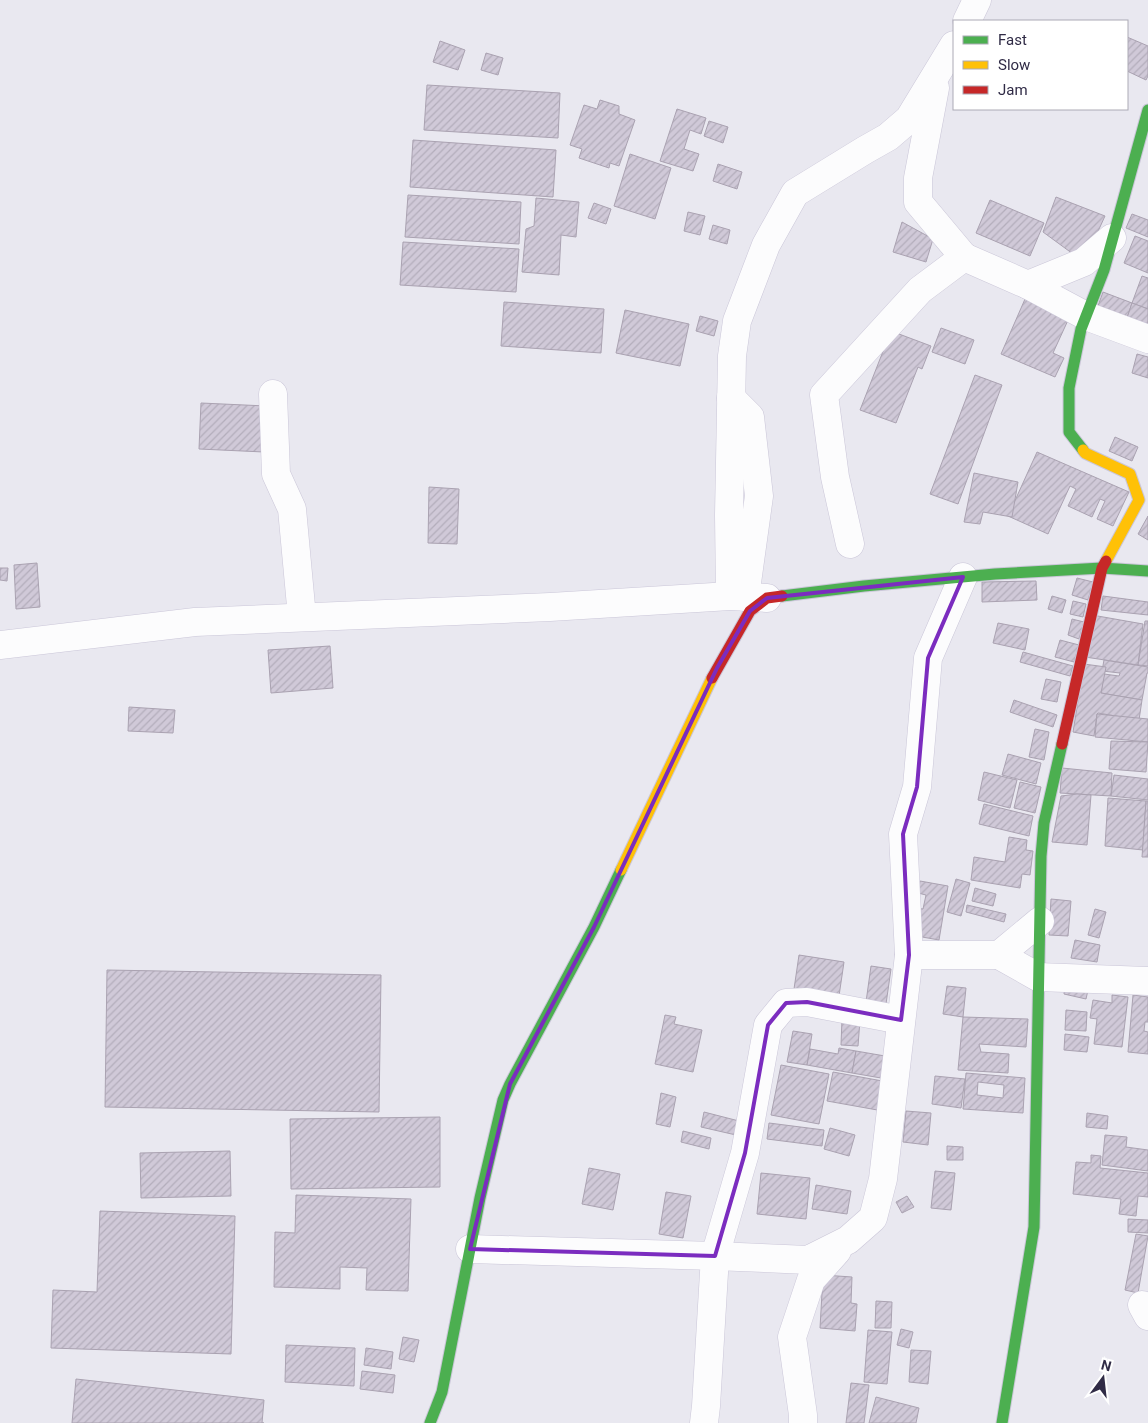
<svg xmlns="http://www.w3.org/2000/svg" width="1148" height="1423" font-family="Roboto,sans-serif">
<defs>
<pattern id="building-hatch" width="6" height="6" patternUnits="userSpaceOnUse" patternTransform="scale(1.25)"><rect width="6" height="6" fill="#d0c9d8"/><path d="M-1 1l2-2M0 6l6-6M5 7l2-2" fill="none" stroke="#b3adbb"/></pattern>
</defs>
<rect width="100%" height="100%" fill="#e9e8f0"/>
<g fill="url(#building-hatch)" stroke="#aaa2b1" fill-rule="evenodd">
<path d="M1127 37 1148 46V76L1146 80 1127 71Z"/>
<path d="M440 41 465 50 458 70 433 62Z"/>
<path d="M486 53 503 58 498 75 481 70Z"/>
<path d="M427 85 560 93 558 138 424 130Z"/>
<path d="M600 100 619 106V114L635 120 619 166 610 163 609 168 579 158 582 149 570 145 584 105 597 109Z"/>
<path d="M677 109 706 118 701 134 690 130 684 149 699 154 693 171 660 161Z"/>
<path d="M709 121 728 127 723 143 704 136Z"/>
<path d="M413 140 556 150 553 197 410 187Z"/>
<path d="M630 154 671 168 655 219 614 206Z"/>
<path d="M718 164 742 172 737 189 713 181Z"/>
<path d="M408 195 521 202 519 244 405 237Z"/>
<path d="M1056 197 1105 216 1084 262 1043 232Z"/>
<path d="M536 198 579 202 576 237 561 235 559 275 522 272 526 229 534 226Z"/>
<path d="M990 200 1044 223 1030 256 976 233Z"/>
<path d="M594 203 611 209 606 224 588 218Z"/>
<path d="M688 212 705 216 700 235 684 231Z"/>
<path d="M1132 214 1148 220V237L1126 228Z"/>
<path d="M902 222 933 239 926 262 893 252Z"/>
<path d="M713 225 730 230 727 244 709 239Z"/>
<path d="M1135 236 1148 241V273L1124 263Z"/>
<path d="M403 242 519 249 516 292 400 285Z"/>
<path d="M1142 276 1148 278V309L1132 303Z"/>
<path d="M1103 292 1132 303 1124 327 1094 317Z"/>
<path d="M1025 299 1069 318 1053 353 1064 358 1055 377 1001 354Z"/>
<path d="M504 302 604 309 601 353 501 346Z"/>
<path d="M1132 303 1148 309V335L1124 327Z"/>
<path d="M625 310 689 324 680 366 616 353Z"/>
<path d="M700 316 718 321 714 336 696 331Z"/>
<path d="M941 328 974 340 965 364 932 352Z"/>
<path d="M891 331 931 346 922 369 918 367 896 423 860 410Z"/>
<path d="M1137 354 1148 357V378L1132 373Z"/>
<path d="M975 375 1002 385 958 504 930 494Z"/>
<path d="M201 403 266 406 264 452 199 449Z"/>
<path d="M1115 437 1138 447 1132 461 1109 451Z"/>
<path d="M1037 452 1129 492 1113 526 1097 519 1105 501 1100 499 1092 517 1068 506 1076 489 1070 486 1048 534 1008 516Z"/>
<path d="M974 473 1018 482 1012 517 983 512 980 524 964 522Z"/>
<path d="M429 487 459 489 457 544 428 543Z"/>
<path d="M1148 516V540L1138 534Z"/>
<path d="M37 563 40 607 16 609 14 565Z"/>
<path d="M0 568H8L7 581 0 580Z"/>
<path d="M1077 578 1093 582 1088 600 1072 595Z"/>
<path d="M1036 581 1037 600 982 602V582Z"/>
<path d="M1052 596 1066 600 1062 613 1048 609Z"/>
<path d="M1103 596 1148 602V615L1101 610Z"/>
<path d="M1073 601 1086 604 1083 617 1070 614Z"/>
<path d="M1092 615 1143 624 1138 665 1085 657Z"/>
<path d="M1072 619 1084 622 1079 639 1068 635Z"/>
<path d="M1145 621H1148V666L1138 665Z"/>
<path d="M998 623 1029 629 1025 650 993 643Z"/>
<path d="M1060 640 1079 645 1074 662 1055 657Z"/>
<path d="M330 646 333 688 271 693 268 650Z"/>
<path d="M1023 652 1073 666 1070 676 1020 662Z"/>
<path d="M1104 660 1148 667V673H1147L1142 700 1101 693 1104 674 1119 676 1120 673 1102 671Z"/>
<path d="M1084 664 1106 667 1101 693 1142 700 1139 720 1098 713 1097 714 1094 736 1073 732Z"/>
<path d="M1046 679 1061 682 1057 702 1041 699Z"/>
<path d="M1014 700 1057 715 1053 727 1010 712Z"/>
<path d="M129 707 175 710 173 733 128 731Z"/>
<path d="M1097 714 1148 719V742L1095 737Z"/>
<path d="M1035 729 1049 732 1044 760 1029 757Z"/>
<path d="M1111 741 1148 742 1146 772 1109 769Z"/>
<path d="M1008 754 1041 763 1036 784 1002 775Z"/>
<path d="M1062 768 1112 773 1111 796 1060 793Z"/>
<path d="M984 772 1017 780 1010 808 978 800Z"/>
<path d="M1114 775 1148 779V800L1111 796Z"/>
<path d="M1020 782 1041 787 1035 813 1014 808Z"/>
<path d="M1077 794 1091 795 1087 845 1052 842 1061 796Z"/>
<path d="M1108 798 1146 801 1143 850 1105 846Z"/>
<path d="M1146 801H1148V857H1142Z"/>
<path d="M984 804 1033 816 1029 836 979 824Z"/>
<path d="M1009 837 1027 840 1026 850 1033 851 1030 875 1022 874 1020 888 971 880 974 857 1005 862Z"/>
<path d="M956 879 970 883 961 916 947 912Z"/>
<path d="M920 881 948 886 939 940 911 935 915 908 923 909 926 895 918 893Z"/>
<path d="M975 888 996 894 993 906 972 901Z"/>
<path d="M1051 899 1071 901 1068 936 1049 935Z"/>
<path d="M967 905 1006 914 1004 922 966 912Z"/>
<path d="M1095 909 1106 912 1099 938 1088 935Z"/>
<path d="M1075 940 1100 945 1097 962 1071 958Z"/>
<path d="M799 955 844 962 839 996 794 989Z"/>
<path d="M871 966 891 969 886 1004 866 1002Z"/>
<path d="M107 970 381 975 379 1112 105 1107Z"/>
<path d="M1065 985 1088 990 1086 999 1064 994Z"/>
<path d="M947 986 966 988 963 1017 943 1014Z"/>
<path d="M1112 995 1128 997 1122 1047 1094 1044 1097 1019 1090 1018 1093 1000 1112 1003Z"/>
<path d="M1133 995 1148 997V1022H1145L1144 1031 1148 1032V1054L1128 1052Z"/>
<path d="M1066 1010 1087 1012 1086 1031 1065 1030Z"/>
<path d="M665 1015 676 1017 674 1024 702 1030 693 1072 655 1064Z"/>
<path d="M963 1017 1028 1019 1026 1047 979 1044 981 1052 1009 1054 1008 1073 958 1070Z"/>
<path d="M842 1019 860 1020 858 1046 841 1045Z"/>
<path d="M793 1031 812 1034 807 1065 787 1062Z"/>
<path d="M1065 1034 1089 1037 1087 1052 1064 1050Z"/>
<path d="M839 1048 856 1051 852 1073 807 1065 810 1049 838 1054Z"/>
<path d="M856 1051 885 1056 881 1078 852 1073Z"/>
<path d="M781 1065 829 1074 819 1124 771 1115Z"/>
<path d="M833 1072 888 1082 883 1111 827 1101Z"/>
<path d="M966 1073 1025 1078 1023 1113 963 1109ZM978 1082 1004 1085 1003 1098 977 1095Z"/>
<path d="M935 1076 965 1079 961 1108 932 1104Z"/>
<path d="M661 1093 676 1097 670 1127 656 1124Z"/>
<path d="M906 1111 931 1113 928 1145 903 1142Z"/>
<path d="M704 1112 739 1121 736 1135 701 1127Z"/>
<path d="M1087 1113 1108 1116 1107 1129 1086 1127Z"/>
<path d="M440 1117V1187L291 1189 290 1119Z"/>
<path d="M769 1123 824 1130 822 1146 767 1139Z"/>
<path d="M830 1128 855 1135 849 1156 824 1149Z"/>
<path d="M683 1131 711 1138 709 1149 681 1142Z"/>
<path d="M1105 1135 1127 1137 1126 1147 1148 1150V1171L1102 1165Z"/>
<path d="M947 1146 963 1147V1160H947Z"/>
<path d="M230 1151 231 1196 141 1198 140 1153Z"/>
<path d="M1091 1155 1101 1156 1100 1168 1148 1173V1197L1138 1196 1136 1216 1119 1214 1121 1199 1073 1194 1076 1162 1091 1163Z"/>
<path d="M589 1168 620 1174 613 1210 582 1204Z"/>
<path d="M935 1171 955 1173 951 1210 931 1208Z"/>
<path d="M761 1173 810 1178 806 1219 757 1214Z"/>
<path d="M816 1185 851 1191 847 1214 812 1209Z"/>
<path d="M666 1192 691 1196 683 1238 659 1234Z"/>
<path d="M296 1195 411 1199 408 1291 366 1290 367 1268 340 1267V1289L274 1287 275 1232 295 1233Z"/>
<path d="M907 1196 914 1207 902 1213 896 1202Z"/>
<path d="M100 1211 235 1216 231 1354 51 1348 53 1290 97 1292Z"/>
<path d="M1128 1219 1148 1220V1233L1128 1232Z"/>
<path d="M1136 1234 1148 1236 1138 1293 1125 1290Z"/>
<path d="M823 1275 852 1277 851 1303 857 1304 855 1331 820 1328Z"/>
<path d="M876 1301 892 1302 891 1328H875Z"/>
<path d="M901 1329 913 1332 909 1348 897 1345Z"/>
<path d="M868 1330 892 1332 887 1384 864 1382Z"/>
<path d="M403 1337 419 1340 414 1362 399 1359Z"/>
<path d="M286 1345 355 1348 354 1386 285 1382Z"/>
<path d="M366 1348 393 1352 391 1369 364 1365Z"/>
<path d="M911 1350 931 1351 928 1384 909 1382Z"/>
<path d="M362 1371 395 1375 393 1393 360 1389Z"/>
<path d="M76 1379 264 1400 262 1423H264H72Z"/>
<path d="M851 1383 869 1385 864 1423H846Z"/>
<path d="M876 1397 919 1408 916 1423H869Z"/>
</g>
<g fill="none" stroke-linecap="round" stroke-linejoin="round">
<defs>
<g id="street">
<path d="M967 21 977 0"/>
<path d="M935 88 918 178V202L964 257"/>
<path d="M1028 285 1086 316 1148 339"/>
<path d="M273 394 276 474 292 509 302 617"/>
<path d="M731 398 750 417 759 496 745 597"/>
<path d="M850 544 835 477 824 395 920 290 964 257 1028 285 1084 262 1112 238"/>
<path d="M963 577 928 658 917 787 903 834 909 955H999L1040 921"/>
<path d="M730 596 729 515 732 356 737 321 766 245 795 193 865 150 888 137 909 119 954 45"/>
<path d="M0 645 195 622 550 607 730 596 767 598"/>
<path d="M999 955 1038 977 1148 981"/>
<path d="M470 1249 715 1256 808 1260 848 1240 873 1218 883 1179 909 955"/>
<path d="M1142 1305 1148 1316"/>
<path d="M704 1423 706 1406 715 1256 745 1153 768 1025 786 1003 807 1002 901 1020"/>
<path d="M803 1423V1415L792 1337 811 1280 837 1251"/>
</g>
<g id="fast">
<path d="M1083 450 1069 432V388L1081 329 1104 270 1148 110"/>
<path d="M782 596 864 586 995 574 1102 568 1148 571"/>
<path d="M430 1423 442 1392 480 1198 503 1100 510 1084 594 927 621 870"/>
<path d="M1002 1423 1034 1227 1041 856 1044 823 1062 744"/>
</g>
<g id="slow">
<path d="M1083 450 1085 453 1130 474 1139 500 1106 561"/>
<path d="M621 870 712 678"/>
</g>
<g id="jam">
<path d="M712 678 750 611 767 598 782 596"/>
<path d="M1062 744 1102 568 1106 561"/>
</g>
</defs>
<use href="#street" stroke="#cac6d8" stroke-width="29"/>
<use href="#fast" stroke="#cac6d8" stroke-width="13"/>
<use href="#slow" stroke="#cac6d8" stroke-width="13"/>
<use href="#jam" stroke="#cac6d8" stroke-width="13"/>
<use href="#street" stroke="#fcfcfd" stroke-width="28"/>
<use href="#fast" stroke="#4caf50" stroke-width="11"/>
<use href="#slow" stroke="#ffc107" stroke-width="11"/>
<use href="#jam" stroke="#c62828" stroke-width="11"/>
</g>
<path fill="none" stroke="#7b2cbf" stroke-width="4" stroke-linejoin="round" d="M963 577 928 658 917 787 903 834 909 955 901 1020 807 1002 786 1003 768 1025 745 1153 715 1256 470 1249 510 1084 594 927 717 668 750 611 767 598Z"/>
<rect x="953" y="20" width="175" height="90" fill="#ffffff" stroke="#acaab5"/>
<rect x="963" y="36" width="25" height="8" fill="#4caf50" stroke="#acaab5"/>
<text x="998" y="45" font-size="15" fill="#302b46">Fast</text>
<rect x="963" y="61" width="25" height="8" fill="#ffc107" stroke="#acaab5"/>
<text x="998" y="70" font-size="15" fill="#302b46">Slow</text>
<rect x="963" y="86" width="25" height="8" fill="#c62828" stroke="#acaab5"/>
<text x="998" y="95" font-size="15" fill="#302b46">Jam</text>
<g transform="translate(1103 1378) rotate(15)" stroke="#ffffff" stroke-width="4" paint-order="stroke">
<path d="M0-4L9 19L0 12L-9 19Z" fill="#302b46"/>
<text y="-8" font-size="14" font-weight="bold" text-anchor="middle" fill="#302b46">N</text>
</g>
</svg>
